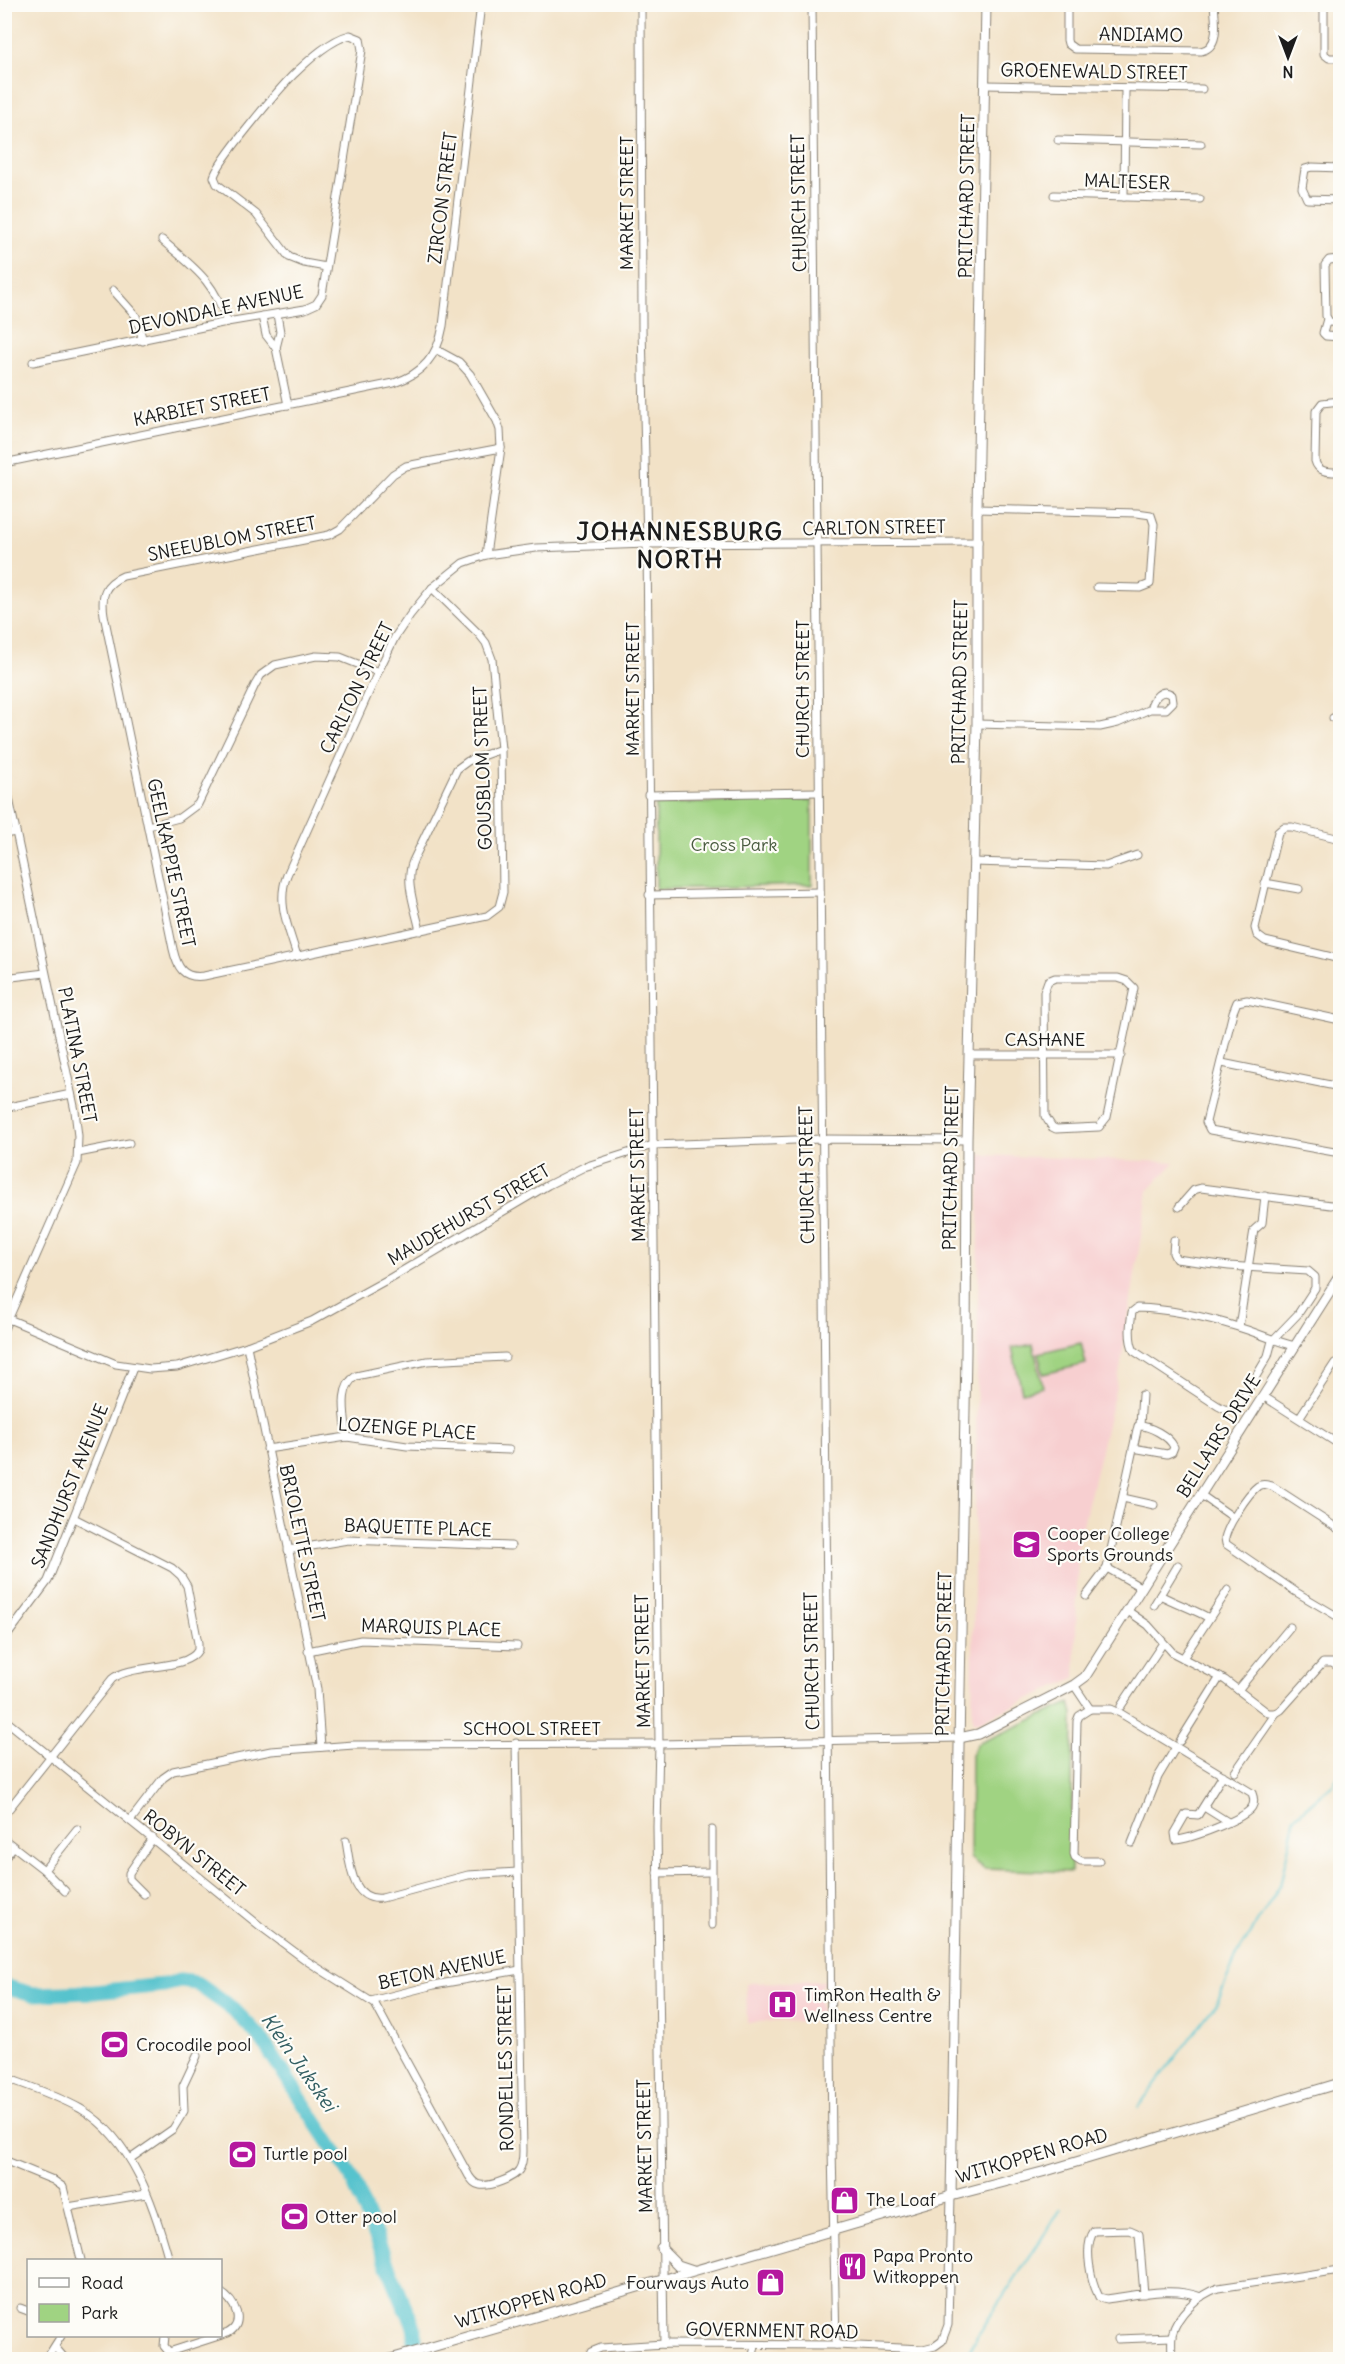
<svg xmlns="http://www.w3.org/2000/svg" width="1345" height="2364" font-family="Delius,sans-serif">
<rect width="100%" height="100%" fill="#fdfcf7"/>
<filter id="ink" filterUnits="userSpaceOnUse"><feTurbulence type="fractalNoise" baseFrequency=".0167" numOctaves="2"/><feDisplacementMap in="SourceGraphic" scale="12" xChannelSelector="R" yChannelSelector="G"/><feConvolveMatrix kernelMatrix="1 2 1 2 8 2 1 2 1" color-interpolation-filters="sRGB"/></filter>
<filter id="wash" filterUnits="userSpaceOnUse"><feTurbulence type="fractalNoise" baseFrequency=".008" numOctaves="4" result="noise"/><feDisplacementMap in="SourceGraphic" scale="24" xChannelSelector="R" yChannelSelector="G"/><feGaussianBlur stdDeviation="1.35" result="paint"/><feColorMatrix in="noise" values="0 0 0 0 0 0 0 0 0 0 0 0 0 0 0 0 0 1.4 0 .05"/><feComposite in="paint" operator="in"/></filter>
<g filter="url(#wash)">
<rect width="100%" height="100%" fill="#f2e2c7"/>
<g fill="#f7cfd0">
<path d="M980 1155 1175 1162 1148 1191 1120 1370 1078 1546 1075 1678 978 1722 972 1721Z"/>
<path d="M826 1981 819 1987 821 2016 824 2019V2021L747 2022 746 1983Z"/>
</g>
<g fill="#a0d382" stroke="#5e784f" stroke-width="1.5">
<path d="M812 800V885L656 889V804Z"/>
<path d="M1081 1343 1086 1364 1043 1374 1038 1353Z"/>
<path d="M1033 1344 1043 1387 1022 1392 1012 1348Z"/>
<path d="M1070 1703 1073 1714 1071 1872 984 1869 970 1858 971 1755 977 1744Z"/>
</g>
<g fill="none" stroke-linecap="round" stroke-linejoin="round">
<g stroke="#56c3cd" stroke-width="2">
<path d="M1138 2107 1218 2001 1237 1955 1280 1886 1295 1817 1334 1783 1340 1773"/>
<path d="M966 2360 974 2341 1061 2209"/>
</g>
<path stroke="#56c3cd" stroke-width="15" d="M4 1986 33 1994 94 1992 164 1985 180 1981 196 1983 233 2009 260 2037 350 2174 406 2309C418 2329 416 2338 412 2360"/>
</g>
</g>
<g filter="url(#ink)">
<g fill="none" stroke-linecap="round" stroke-linejoin="round">
<defs>
<g id="street">
<path d="M641 4 642 328 647 544 659 1744 657 1827 664 2344"/>
<path d="M812 4 832 2148 836 2345"/>
<path d="M1067 4V40L1068 44 1075 49 1201 51C1221 47 1215 20 1214 4"/>
<path d="M1324 4V54L1329 58H1340"/>
<path d="M986 85 1202 89"/>
<path d="M1058 140 1201 144"/>
<path d="M1340 168 1312 167 1305 169 1302 188 1307 199 1340 200"/>
<path d="M1054 195 1200 199"/>
<path d="M1124 197 1125 89"/>
<path d="M162 240C195 269 213 279 227 322"/>
<path d="M1340 259 1329 260 1325 265 1326 316 1329 322 1340 323"/>
<path d="M113 290 136 316 143 341"/>
<path d="M262 316 266 335 276 348 288 405"/>
<path d="M1327 319 1323 333 1326 336 1340 337"/>
<path d="M276 348 280 332 277 314"/>
<path d="M437 350 459 362 470 374 497 421 500 430 501 448 486 555"/>
<path d="M33 362 227 322 305 309 316 304 322 295 362 50 360 39 350 35C330 40 309 60 294 74 280 88 217 162 214 177L217 184 256 214 289 257 304 263 326 267"/>
<path d="M1340 401 1322 403 1316 411 1315 461C1318 473 1330 472 1340 472"/>
<path d="M4 463 394 383C423 374 438 355 443 326L481 4"/>
<path d="M977 509 1137 513 1151 515 1154 524 1150 584 1140 588 1097 587"/>
<path d="M432 588 479 634 486 643 492 659 501 749 503 892 499 907 487 916 204 976C183 979 177 967 173 949L104 615C101 595 104 584 123 576L329 535 340 529 393 474 406 466 501 448"/>
<path d="M1333 718 1340 715"/>
<path d="M977 724 1100 727 1118 723 1150 709H1166L1173 702 1172 695C1161 687 1153 698 1150 709"/>
<path d="M4 775 75 1111 78 1136 77 1163 4 1329"/>
<path d="M648 795 818 792"/>
<path d="M148 826 179 818 198 804 255 685 261 675 275 665 316 656 340 657 378 672"/>
<path d="M4 834 16 832"/>
<path d="M1340 839 1292 827H1284L1278 832 1255 928 1257 935 1265 941 1340 959"/>
<path d="M973 862 1106 866 1137 855"/>
<path d="M1265 883 1299 889"/>
<path d="M649 895 819 892"/>
<path d="M420 931C416 910 404 882 413 861L457 769 468 761 501 749"/>
<path d="M297 956C289 929 276 903 287 875L378 672 395 637 410 615 432 588 463 563 486 555 536 548 647 544 978 542"/>
<path d="M4 978 45 973"/>
<path d="M1055 978H1118L1127 981 1134 988 1107 1117 1099 1127 1056 1129 1052 1127 1045 1116 1044 992 1048 981Z"/>
<path d="M1340 1020 1247 1000 1237 1002 1233 1012 1206 1122 1210 1130 1340 1153"/>
<path d="M969 1055H1121"/>
<path d="M1222 1063 1340 1087"/>
<path d="M4 1108 71 1094"/>
<path d="M78 1153 129 1143"/>
<path d="M1179 1207 1194 1190 1201 1188 1331 1205"/>
<path d="M1174 1240 1173 1253 1176 1259 1229 1266 1308 1271 1315 1277V1288L1298 1314 1272 1341 1268 1356 1239 1405 1233 1410 1224 1409 1218 1406 1134 1351C1128 1339 1130 1324 1132 1312L1137 1308C1170 1309 1206 1317 1238 1327 1258 1333 1274 1341 1295 1346"/>
<path d="M4 1317 116 1364 150 1369 177 1367 247 1346 312 1321 392 1277 548 1185 584 1167 653 1145 822 1139 967 1140"/>
<path d="M1239 1327 1253 1236 1254 1230 1262 1223 1265 1196"/>
<path d="M247 1346 317 1689 321 1747"/>
<path d="M1263 1396 1340 1445"/>
<path d="M1299 1418 1335 1363"/>
<path d="M1140 1425 1142 1395"/>
<path d="M347 1437C346 1418 337 1388 356 1376L427 1361 505 1357"/>
<path d="M1133 1448 1167 1454 1172 1452 1174 1447C1169 1436 1149 1425 1138 1426L1107 1568 1142 1588"/>
<path d="M267 1449 347 1437 407 1446 509 1450"/>
<path d="M1201 1495 1234 1518"/>
<path d="M1123 1498 1154 1505"/>
<path d="M1340 1530 1272 1486C1267 1485 1263 1483 1258 1486 1247 1494 1228 1525 1225 1538L1226 1544 1296 1592 1340 1618"/>
<path d="M288 1550 348 1540 511 1546"/>
<path d="M1160 1595 1178 1565"/>
<path d="M1086 1596 1107 1568"/>
<path d="M1154 1605 1160 1595C1177 1604 1193 1609 1209 1618"/>
<path d="M1128 1611 1148 1625 1173 1653 1225 1680 1268 1713H1276L1281 1710 1323 1663H1332L1340 1668"/>
<path d="M4 1640 48 1581 133 1368"/>
<path d="M308 1651 361 1640 517 1646"/>
<path d="M1183 1658 1228 1590"/>
<path d="M1074 1685 1090 1709 1079 1716 1077 1721 1074 1854 1075 1857 1081 1861H1099"/>
<path d="M1238 1690 1290 1627"/>
<path d="M1121 1706 1163 1643"/>
<path d="M1090 1709H1111L1120 1713 1252 1793C1254 1798 1255 1802 1252 1807 1245 1819 1190 1839 1176 1840L1175 1833 1186 1814 1198 1815 1223 1775"/>
<path d="M4 1719 260 1926 307 1961 375 2004 469 2176C472 2180 474 2184 480 2185 490 2187 514 2178 519 2170 523 2164 523 2157 523 2151L516 1743"/>
<path d="M1180 1741 1220 1677"/>
<path d="M1235 1772 1276 1713"/>
<path d="M1204 1807 1228 1822"/>
<path d="M4 1815 112 1679C132 1663 187 1671 198 1650V1643L187 1586 181 1576 172 1568 74 1518"/>
<path d="M130 1821 163 1778 173 1771 271 1751 354 1745 659 1744 959 1738"/>
<path d="M4 1839 44 1870 65 1891"/>
<path d="M346 1841C350 1863 351 1902 382 1898L468 1875 518 1872"/>
<path d="M1132 1843 1158 1777 1176 1747"/>
<path d="M4 1859 13 1847"/>
<path d="M44 1870 77 1829"/>
<path d="M657 1873 711 1872"/>
<path d="M144 1894 129 1879V1873L153 1838"/>
<path d="M712 1925V1830"/>
<path d="M371 2001 434 1985 520 1970"/>
<path d="M4 2077C31 2087 56 2095 81 2109 133 2140 154 2205 169 2260"/>
<path d="M130 2159 173 2129 184 2111 183 2086 197 2056"/>
<path d="M4 2160 53 2180 63 2187 81 2260"/>
<path d="M68 2207 146 2194"/>
<path d="M1144 2294 1139 2234 1130 2230 1094 2231C1083 2247 1091 2281 1099 2297L1107 2299C1137 2295 1172 2286 1201 2297"/>
<path d="M20 2308 28 2311"/>
<path d="M165 2336 164 2346 169 2352 228 2333C246 2323 235 2301 220 2292"/>
<path d="M1118 2339 1172 2337"/>
<path d="M55 2347 66 2360"/>
<path d="M32 2360 49 2355 61 2336"/>
<path d="M588 2360 591 2352 601 2348 664 2344 836 2345 923 2349 935 2346 942 2341 948 2325 951 2196"/>
<path d="M752 2360 755 2346"/>
<path d="M1172 2360C1172 2352 1171 2343 1172 2335 1177 2314 1198 2295 1218 2288L1340 2270"/>
</g>
<g id="secondary">
<path d="M959 1738 978 1734 1074 1685 1085 1677 1340 1275"/>
<path d="M951 2196 966 1352 967 1140 977 724V509L986 4"/>
<path d="M661 2248 678 2265 693 2270"/>
<path d="M387 2360 951 2196 1046 2171 1340 2083"/>
</g>
</defs>
<use href="#street" stroke="#877f72" stroke-width="9"/>
<use href="#secondary" stroke="#877f72" stroke-width="11"/>
<use href="#street" stroke="#fff" stroke-width="7"/>
<use href="#secondary" stroke="#fff" stroke-width="9"/>
</g>
</g>
<defs>
<symbol id="school-square" viewBox="-11 -11 22 22"><rect x="-9" y="-9" width="18" height="18" rx="4" fill="#b5179e" stroke="#fdfcf7"/><path d="M0-5L7-2L0 1L-7-2ZM-4 1L0 2.5L4 1V4Q0 6-4 4Z" fill="#fff"/></symbol>
<symbol id="hospital-square" viewBox="-11 -11 22 22"><rect x="-9" y="-9" width="18" height="18" rx="4" fill="#b5179e" stroke="#fdfcf7"/><path d="M-5-5h3v3.5h4V-5h3V5h-3V1.5h-4V5h-3Z" fill="#fff"/></symbol>
<symbol id="stadium-square" viewBox="-11 -11 22 22"><rect x="-9" y="-9" width="18" height="18" rx="4" fill="#b5179e" stroke="#fdfcf7"/><path d="M0-5a6.5 5 0 1 0 0 10a6.5 5 0 1 0 0-10ZM-3.5-1.8h7v3.6h-7Z" fill="#fff"/></symbol>
<symbol id="shop-square" viewBox="-11 -11 22 22"><rect x="-9" y="-9" width="18" height="18" rx="4" fill="#b5179e" stroke="#fdfcf7"/><path d="M-5-2.5h2.3a2.7 3.5 0 0 1 5.4 0H5L5.5 6h-11ZM-1.5-2.5h3a1.5 2.3 0 0 0-3 0Z" fill="#fff"/></symbol>
<symbol id="restaurant-square" viewBox="-11 -11 22 22"><rect x="-9" y="-9" width="18" height="18" rx="4" fill="#b5179e" stroke="#fdfcf7"/><path d="M-5-6h1v4h1v-4h1v4h1v-4h1v5L-1.5 .5V6h-2V.5L-5-1ZM5-6V6H3V1.5H1.5Q1.5-4 5-6Z" fill="#fff"/></symbol>
</defs>
<g fill-rule="evenodd">
<use href="#school-square" x="1010" y="1528" width="33" height="33"/>
<use href="#hospital-square" x="766" y="1988" width="33" height="33"/>
<use href="#stadium-square" x="98" y="2028" width="33" height="33"/>
<use href="#stadium-square" x="226" y="2138" width="33" height="33"/>
<use href="#shop-square" x="828" y="2184" width="33" height="33"/>
<use href="#stadium-square" x="278" y="2200" width="33" height="33"/>
<use href="#restaurant-square" x="836" y="2250" width="33" height="33"/>
<use href="#shop-square" x="754" y="2266" width="33" height="33"/>
</g>
<g text-anchor="middle" stroke-width="4.5" stroke-linejoin="round" paint-order="stroke">
<g font-size="18" fill="#1c1c1c" stroke="#fdfcf7">
<text transform="translate(1141 35) rotate(1)" y="6">ANDIAMO</text>
<text transform="translate(1094 72) rotate(1)" y="6">GROENEWALD STREET</text>
<text transform="translate(1127 182) rotate(2)" y="6">MALTESER</text>
<text transform="translate(967 196) rotate(-89)" y="6">PRITCHARD STREET</text>
<text transform="translate(443 198) rotate(-83)" y="6">ZIRCON STREET</text>
<text transform="translate(627 203) rotate(-90)" y="6">MARKET STREET</text>
<text transform="translate(799 203) rotate(-91)" y="6">CHURCH STREET</text>
<text transform="translate(216 310) rotate(-12)" y="6">DEVONDALE AVENUE</text>
<text transform="translate(202 407) rotate(-11)" y="6">KARBIET STREET</text>
<text transform="translate(874 528) rotate(-1)" y="6">CARLTON STREET</text>
<text transform="translate(232 539) rotate(-11)" y="6">SNEEUBLOM STREET</text>
<text transform="translate(960 682) rotate(-89)" y="6">PRITCHARD STREET</text>
<text transform="translate(357 688) rotate(-64)" y="6">CARLTON STREET</text>
<text transform="translate(633 689) rotate(-90)" y="6">MARKET STREET</text>
<text transform="translate(803 689) rotate(-90)" y="6">CHURCH STREET</text>
<text transform="translate(483 768) rotate(-92)" y="6">GOUSBLOM STREET</text>
<text transform="translate(171 863) rotate(78)" y="6">GEELKAPPIE STREET</text>
<text x="1045" y="1046">CASHANE</text>
<text transform="translate(77 1055) rotate(79)" y="6">PLATINA STREET</text>
<text transform="translate(951 1168) rotate(-89)" y="6">PRITCHARD STREET</text>
<text transform="translate(638 1175) rotate(-91)" y="6">MARKET STREET</text>
<text transform="translate(807 1175) rotate(-91)" y="6">CHURCH STREET</text>
<text transform="translate(469 1215) rotate(-30)" y="6">MAUDEHURST STREET</text>
<text transform="translate(407 1429) rotate(4)" y="6">LOZENGE PLACE</text>
<text transform="translate(1219 1436) rotate(-58)" y="6">BELLAIRS DRIVE</text>
<text transform="translate(70 1486) rotate(-68)" y="6">SANDHURST AVENUE</text>
<text transform="translate(418 1528) rotate(2)" y="6">BAQUETTE PLACE</text>
<text transform="translate(302 1543) rotate(78)" y="6">BRIOLETTE STREET</text>
<text transform="translate(431 1628) rotate(2)" y="6">MARQUIS PLACE</text>
<text transform="translate(944 1654) rotate(-89)" y="6">PRITCHARD STREET</text>
<text transform="translate(643 1661) rotate(-91)" y="6">MARKET STREET</text>
<text transform="translate(812 1661) rotate(-91)" y="6">CHURCH STREET</text>
<text x="532" y="1735">SCHOOL STREET</text>
<text transform="translate(194 1853) rotate(39)" y="6">ROBYN STREET</text>
<text transform="translate(442 1970) rotate(-12)" y="6">BETON AVENUE</text>
<text transform="translate(506 2068) rotate(-91)" y="6">RONDELLES STREET</text>
<text transform="translate(645 2146) rotate(-91)" y="6">MARKET STREET</text>
<text transform="translate(1032 2156) rotate(-16)" y="6">WITKOPPEN ROAD</text>
<text transform="translate(531 2301) rotate(-16)" y="6">WITKOPPEN ROAD</text>
<text transform="translate(772 2331) rotate(1)" y="6">GOVERNMENT ROAD</text>
</g>
<g font-size="18" fill="#4a5c40" stroke="#fdfcf7">
<text x="734" y="851">Cross Park</text>
</g>
<g font-size="18" fill="#1c1c1c" stroke="#fdfcf7" text-anchor="start">
<text x="1047" y="1540">Cooper College<tspan x="1047" dy="21">Sports Grounds</tspan></text>
<text x="804" y="2001">TimRon Health &amp;<tspan x="804" dy="21">Wellness Centre</tspan></text>
<text x="136" y="2051">Crocodile pool</text>
<text x="263" y="2160">Turtle pool</text>
<text x="866" y="2206">The Loaf</text>
<text x="315" y="2223">Otter pool</text>
<text x="873" y="2262">Papa Pronto<tspan x="873" dy="21">Witkoppen</tspan></text>
<text x="749" y="2289" text-anchor="end">Fourways Auto</text>
</g>
<g font-size="20" font-style="italic" fill="#335f63" stroke="#fdfcf7">
<text transform="translate(299 2062) rotate(55)" y="7">Klein Jukskei</text>
</g>
<g font-size="24" font-weight="bold" letter-spacing="1.5" fill="#1c1c1c" stroke="#fdfcf7">
<text x="680" y="540">JOHANNESBURG<tspan x="680" dy="28">NORTH</tspan></text>
</g>
</g>
<rect width="1345" height="2364" fill="none" stroke="#fdfcf7" stroke-width="24"/>
<rect x="27" y="2259" width="195" height="78" fill="#fdfcf7" stroke="#a3a29f" stroke-width="1.5"/>
<rect x="39" y="2278" width="30" height="9" fill="#ffffff" stroke="#a3a29f" stroke-width="1.5"/>
<text x="81" y="2289" font-size="18" fill="#1c1c1c">Road</text>
<rect x="39" y="2304" width="30" height="18" fill="#a0d382" stroke="#a3a29f" stroke-width="1.5"/>
<text x="81" y="2319" font-size="18" fill="#1c1c1c">Park</text>
<g transform="translate(1288 57) rotate(180)" stroke="#fdfcf7" stroke-width="4.5" paint-order="stroke">
<path d="M0-4.5L10 22L0 15L-10 22Z" fill="#1c1c1c"/>
<text y="-9" font-size="16" font-weight="bold" text-anchor="middle" fill="#1c1c1c">N</text>
</g>
</svg>
